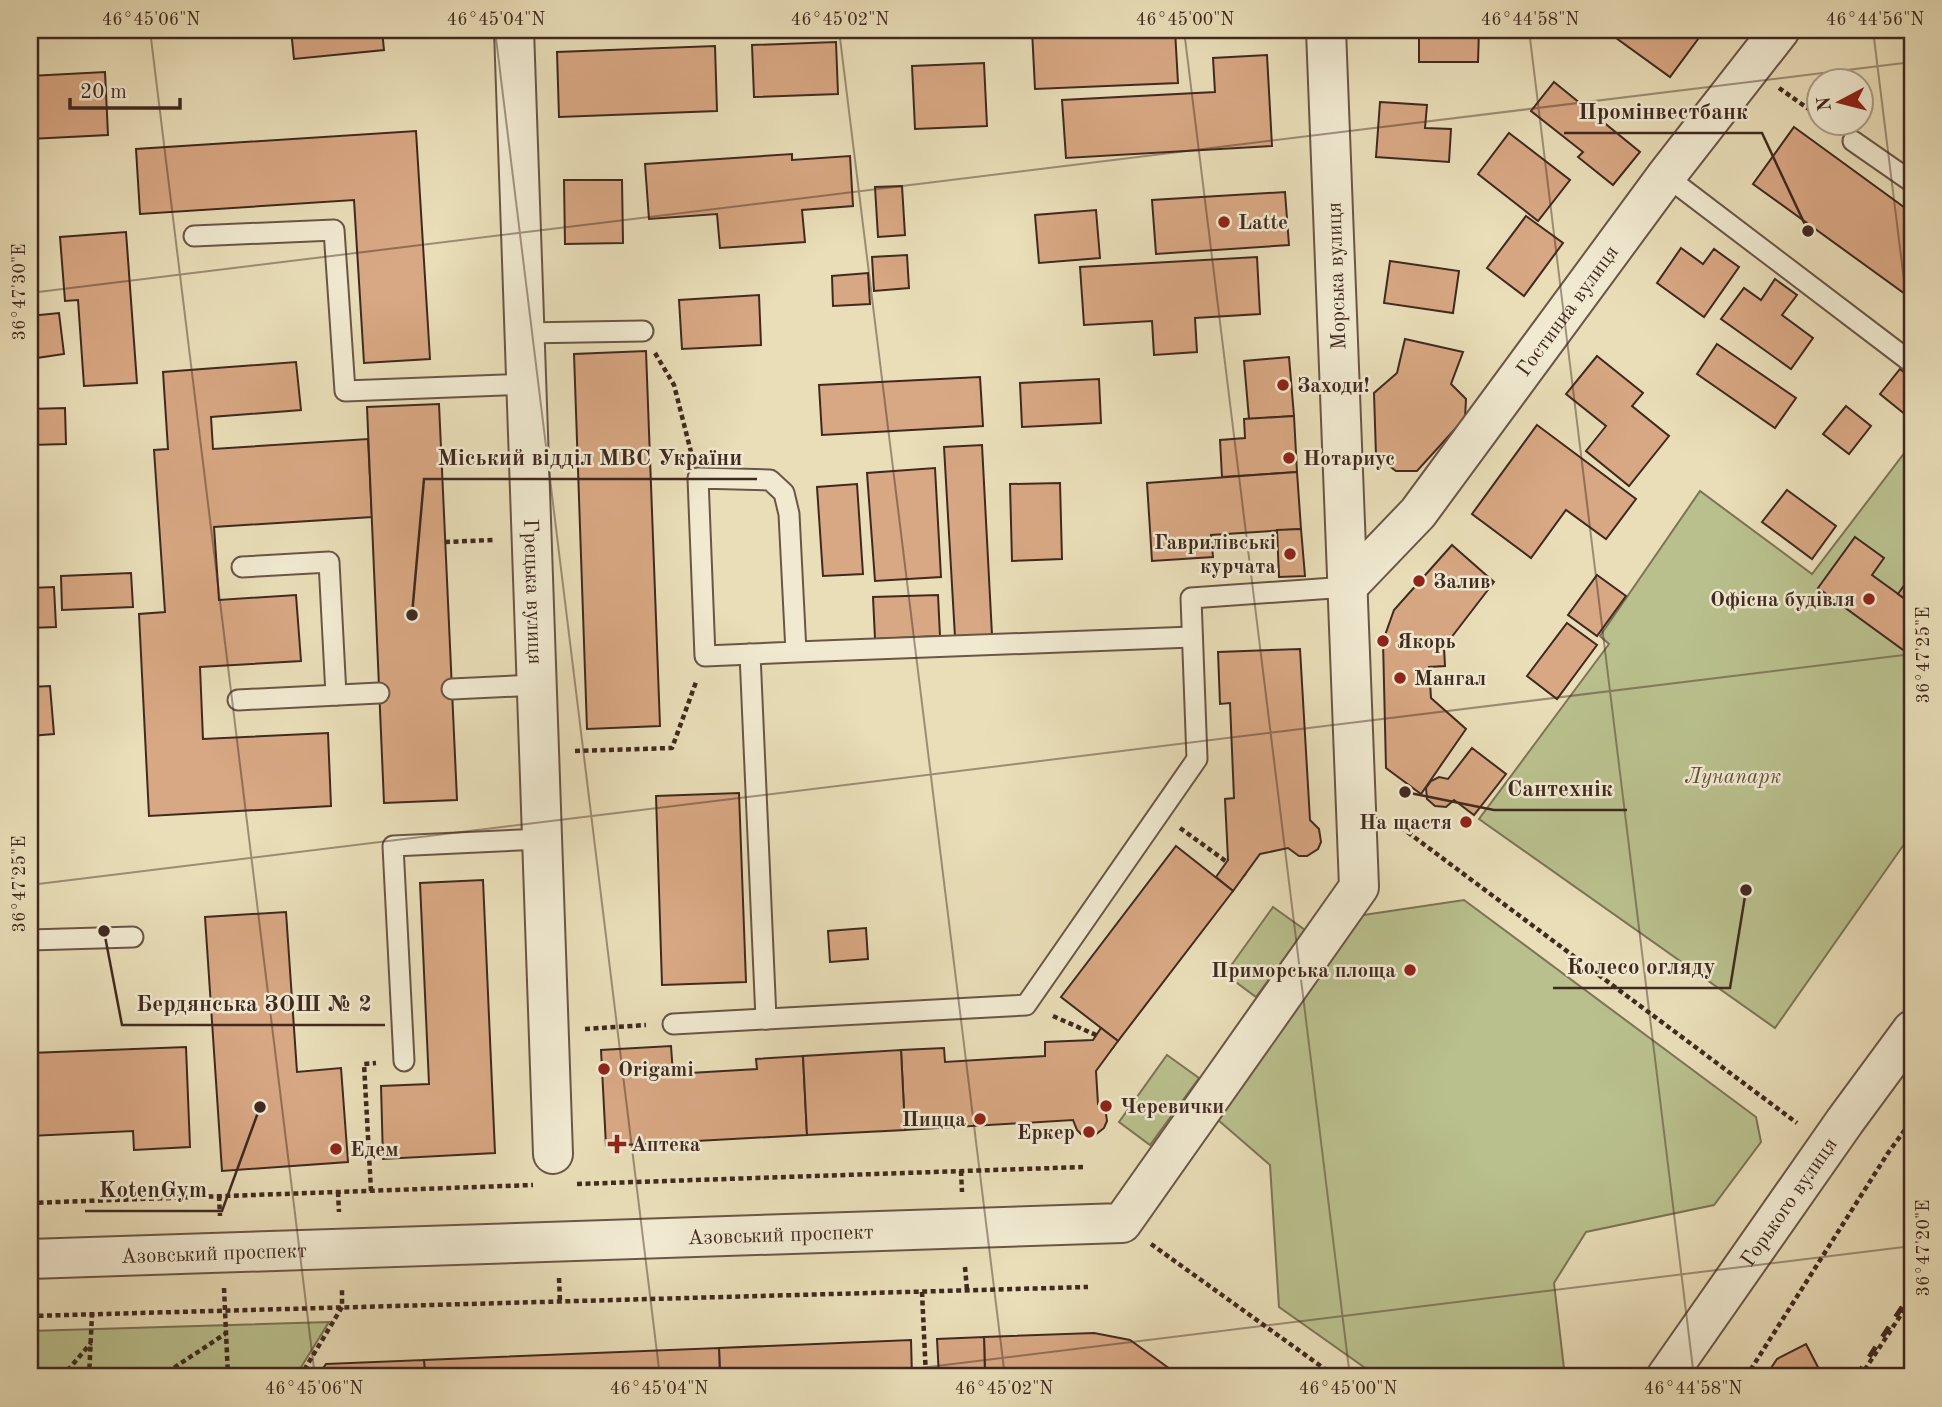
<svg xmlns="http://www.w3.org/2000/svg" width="1942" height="1407" font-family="'Old Standard TT',serif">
<rect width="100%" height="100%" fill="#e9deb8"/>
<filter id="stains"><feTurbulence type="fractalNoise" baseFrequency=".00286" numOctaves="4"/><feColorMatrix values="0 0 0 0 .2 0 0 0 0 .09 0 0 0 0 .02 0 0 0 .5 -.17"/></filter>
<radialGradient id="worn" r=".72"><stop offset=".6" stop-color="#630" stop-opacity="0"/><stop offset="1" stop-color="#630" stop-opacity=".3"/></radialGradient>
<g fill="#b9c08d" stroke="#7c7456" stroke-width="2">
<path d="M1912 443V833L1775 1028 1479 819 1609 644 1600 636 1700 491 1812 574Z"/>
<path d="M1464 900 1756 1117 1761 1142 1714 1205 1586 1232 1554 1283 1565 1377H1378L1279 1307 1270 1165 1217 1119 1357 916Z"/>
<path d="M1273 907 1305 930 1256 997 1225 974Z"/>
<path d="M1167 1055 1199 1078 1150 1145 1119 1122Z"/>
<path d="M329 1322 295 1377H30V1331Z"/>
</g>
<g fill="#d8a783" stroke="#402920" stroke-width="2">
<path d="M291 30H382L384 50 294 59Z"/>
<path d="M1032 30H1175L1178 83 1035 89Z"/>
<path d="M1419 30H1479L1478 62H1419Z"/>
<path d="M1605 30H1694L1701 35 1670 77Z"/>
<path d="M836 42 838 94 754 97 752 45Z"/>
<path d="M715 46 717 111 559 117 557 52Z"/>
<path d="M1267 55 1272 146 1066 158 1062 100 1215 92 1213 58Z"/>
<path d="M984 63 987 126 915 129 912 66Z"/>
<path d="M105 72 108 135 30 139V76Z"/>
<path d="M1554 82 1640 152 1613 185 1578 157 1583 152 1531 111Z"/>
<path d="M1380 102 1427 105 1425 128 1451 129 1449 162 1376 157Z"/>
<path d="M1794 127 1912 213V299L1753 184Z"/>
<path d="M416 131 430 359 364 363 354 200 140 214 136 149Z"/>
<path d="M1509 133 1570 180 1538 221 1478 174Z"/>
<path d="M792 154V160L850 156 853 206 802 210 805 242 720 248 717 214 649 219 645 164Z"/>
<path d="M564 180H622L623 243 565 244Z"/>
<path d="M902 186 905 235 878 237 875 187Z"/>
<path d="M1285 192 1289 245 1156 254 1152 200Z"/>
<path d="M1096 210 1100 258 1039 263 1035 215Z"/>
<path d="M1526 216 1563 243 1524 296 1487 268Z"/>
<path d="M126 232 137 383 84 386 78 300 65 301 60 237Z"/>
<path d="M1681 248 1703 264 1714 249 1739 267 1704 317 1657 283Z"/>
<path d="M907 255 909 288 874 291 872 257Z"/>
<path d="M1257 257 1260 314 1195 318 1197 352 1154 355 1152 321 1084 325 1080 267Z"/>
<path d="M1390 261 1459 271 1453 313 1384 303Z"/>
<path d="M868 273 870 304 833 306 832 276Z"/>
<path d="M1775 279 1797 295 1782 315 1813 338 1791 369 1721 319 1744 288 1761 300Z"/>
<path d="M759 295 761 345 682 349 679 300Z"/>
<path d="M59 313 64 354 30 359V316Z"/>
<path d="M1405 339 1463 352 1451 384 1466 399 1465 418 1417 471H1396L1376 456 1374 393 1397 373Z"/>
<path d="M1717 344 1796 398 1775 428 1697 374Z"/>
<path d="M646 351 660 726 587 729 574 354Z"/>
<path d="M1597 356 1643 393 1632 406 1669 436 1629 486 1586 451 1606 426 1566 394Z"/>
<path d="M1289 357 1294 416 1249 419 1244 361Z"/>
<path d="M296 362 301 410 211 417 213 449 368 439 372 517 214 527 219 600 296 595 301 661 200 667 203 739 328 733 331 806 149 816 139 614 165 612 154 450 168 449 163 372Z"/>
<path d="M1900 369 1912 379V420L1880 394Z"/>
<path d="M980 377 983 426 822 435 819 385Z"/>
<path d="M1099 379 1101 423 1022 427 1020 383Z"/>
<path d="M439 404 457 800 384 803 367 407Z"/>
<path d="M1846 406 1871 426 1849 454 1823 434Z"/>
<path d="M65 408 66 444 30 445V409Z"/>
<path d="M1294 416 1297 472 1222 477 1220 440 1245 438 1244 419Z"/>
<path d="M1537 425 1636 499 1606 539 1566 510 1531 558 1472 514Z"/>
<path d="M982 445 992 635 955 637 944 447Z"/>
<path d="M935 468 941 577 875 581 867 473Z"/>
<path d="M1297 472 1301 529 1211 535 1213 557 1152 561 1147 483Z"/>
<path d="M1060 483 1062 559 1012 561 1010 484Z"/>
<path d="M857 484 863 574 823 576 817 487Z"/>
<path d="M1787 490 1836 526 1812 559 1762 522Z"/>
<path d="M1301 529 1305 576 1279 577 1277 530Z"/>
<path d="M1855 537 1884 558 1872 575 1912 604V644L1906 652 1818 588Z"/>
<path d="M1452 545 1494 582 1444 647 1445 666 1429 667 1431 698 1466 729 1421 794 1386 768 1383 641 1394 610Z"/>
<path d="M131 573 133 607 62 610 61 576Z"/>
<path d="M1912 574V604L1898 594Z"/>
<path d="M1597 575 1626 596 1597 636 1568 615Z"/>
<path d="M54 587 56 627 30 628V588Z"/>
<path d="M938 595 940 636 875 639 873 597Z"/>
<path d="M1567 623 1597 645 1557 699 1527 676Z"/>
<path d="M1300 649 1310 820 1319 829 1321 842 1318 849 1307 856H1299L1288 848 1260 854 1233 891 1216 877 1228 860 1225 799 1234 798 1230 703 1220 704 1218 652Z"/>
<path d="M50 686 54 734 30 736V687Z"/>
<path d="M1472 748 1506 774 1474 815 1454 800 1446 807 1435 806 1427 799 1426 788 1431 781 1439 777 1448 779Z"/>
<path d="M739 793 746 982 662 985 656 796Z"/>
<path d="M1176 846 1233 891 1118 1041 1061 997Z"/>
<path d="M483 880 495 1153 383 1159 381 1086 429 1084 420 883Z"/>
<path d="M286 912 297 1072 341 1068 348 1162 222 1171 205 917Z"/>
<path d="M866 928 868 959 830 962 828 931Z"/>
<path d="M1101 1028 1118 1041 1096 1071 1098 1104 1106 1114 1107 1121 1104 1128 1094 1136 1081 1134 1077 1130 1073 1120 905 1130 901 1050 944 1048 945 1062 1045 1056V1042L1093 1040Z"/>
<path d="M671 1046 673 1074 757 1069 756 1059 803 1056 807 1135 606 1146 601 1050Z"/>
<path d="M186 1047 190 1147 134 1150 133 1131 30 1136V1053Z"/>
<path d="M901 1050 905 1130 807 1135 803 1056Z"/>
<path d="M1094 1333 1130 1340 1181 1377H985L984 1337Z"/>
<path d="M984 1337 985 1377H939L937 1339Z"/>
<path d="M911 1340 912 1377H720L719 1348Z"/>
<path d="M1806 1344 1821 1373 1818 1377H1765L1777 1359Z"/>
<path d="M719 1348 720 1377H425L424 1360Z"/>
<path d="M424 1360 425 1377H317L326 1364Z"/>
</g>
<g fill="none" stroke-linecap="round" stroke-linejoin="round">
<defs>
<g id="lane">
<path d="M1853 141 1912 182"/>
<path d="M1666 176 1912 363"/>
<path d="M194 236 334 230 345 391 527 384"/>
<path d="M524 333 643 331"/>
<path d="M242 567 329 562 336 695"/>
<path d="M796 652 789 514 784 493 770 480 698 478 705 656 796 652 1192 637"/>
<path d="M750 654 766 1019"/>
<path d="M452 689 537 685"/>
<path d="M238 700 379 693"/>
<path d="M30 940 133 937"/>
<path d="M673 1024 1026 1005 1197 759 1191 598 1347 587"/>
<path d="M404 1061 393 846 542 839"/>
</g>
<g id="street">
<path id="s1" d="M514 30 553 1154"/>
<path id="s2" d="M1347 587 1418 513 1666 176 1780 30"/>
<path id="s3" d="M30 1259 1122 1223 1359 887 1326 30"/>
<path id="s4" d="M1666 1377 1845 1121 1912 1030"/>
</g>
</defs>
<use href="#lane" stroke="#6a5646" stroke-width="23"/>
<use href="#street" stroke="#6a5646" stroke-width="42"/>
<g stroke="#402920" stroke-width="4.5" stroke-dasharray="5 3.5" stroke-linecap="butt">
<path d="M1779 88 1820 117"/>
<path d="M655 353 674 385 691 452"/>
<path d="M445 542 493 540"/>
<path d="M575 751 672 748 696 682"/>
<path d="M1394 822 1797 1123"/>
<path d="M1180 828 1227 862"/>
<path d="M1244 875 1245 876"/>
<path d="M1053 1016 1096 1035"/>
<path d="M585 1029 646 1025"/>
<path d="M1112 1048 1113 1049"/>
<path d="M961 1171 962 1192"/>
<path d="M577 1184 1083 1167"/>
<path d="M371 1191 364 1064 376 1063"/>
<path d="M338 1192 339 1212"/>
<path d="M219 1196 220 1216"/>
<path d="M30 1203 533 1185"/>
<path d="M1151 1244 1336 1377"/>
<path d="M965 1267 967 1290"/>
<path d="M559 1278 560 1302"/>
<path d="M224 1288 228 1377"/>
<path d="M922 1292 926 1377"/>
<path d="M30 1316 1088 1287"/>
<path d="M62 1377 91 1343"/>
<path d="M89 1377 92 1314"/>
<path d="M160 1377 225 1334"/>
<path d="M300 1377 342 1307V1287"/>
<path d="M1746 1377 1888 1153 1912 1120"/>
<path d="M1860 1377 1912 1298"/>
</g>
<use href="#lane" stroke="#f1ead1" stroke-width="19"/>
<use href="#street" stroke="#f1ead1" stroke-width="38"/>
<path stroke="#402920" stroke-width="5" stroke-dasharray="12 12" stroke-linecap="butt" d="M1856 1377 1912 1292"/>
</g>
<path fill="none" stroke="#402920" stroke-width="2" stroke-opacity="0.45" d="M150 30 315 1377M495 30 660 1377M839 30 1005 1377M1184 30 1350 1377M1529 30 1694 1377M1873 30 1912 345M30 293 1912 62M30 885 1912 654M847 1377 1912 1246"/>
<g fill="#8f2418" stroke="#f1ead1" stroke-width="2.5">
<circle cx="1224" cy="222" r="7"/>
<circle cx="1283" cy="385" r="7"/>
<circle cx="1289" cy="458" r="7"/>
<circle cx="1290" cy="554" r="7"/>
<circle cx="1419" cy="581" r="7"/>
<circle cx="1869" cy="599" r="7"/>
<circle cx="1383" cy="641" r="7"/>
<circle cx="1400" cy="678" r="7"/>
<circle cx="1466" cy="822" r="7"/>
<circle cx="1410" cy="970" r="7"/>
<circle cx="604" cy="1069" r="7"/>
<circle cx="1106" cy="1106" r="7"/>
<circle cx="980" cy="1119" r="7"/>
<circle cx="1089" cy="1132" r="7"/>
<path d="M613.5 1133.5h7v7h7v7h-7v7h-7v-7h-7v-7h7z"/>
<circle cx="336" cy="1149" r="7"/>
</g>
<g text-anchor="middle" stroke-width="5" stroke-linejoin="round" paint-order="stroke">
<g font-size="21" font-weight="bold" fill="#402920" stroke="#f1ead1" text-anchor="start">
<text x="1238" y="229">Latte</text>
<text x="1297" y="392">Заходи!</text>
<text x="1303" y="465">Нотариус</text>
<text x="1276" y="549" text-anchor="end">Гаврилівські<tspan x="1276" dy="24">курчата</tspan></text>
<text x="1433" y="588">Залив</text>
<text x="1855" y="606" text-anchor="end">Офісна будівля</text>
<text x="1397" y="648">Якорь</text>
<text x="1414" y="685">Мангал</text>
<text x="1452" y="829" text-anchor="end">На щастя</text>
<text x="1396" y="977" text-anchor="end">Приморська площа</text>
<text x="618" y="1076">Origami</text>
<text x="1120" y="1113">Черевички</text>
<text x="966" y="1126" text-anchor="end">Пицца</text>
<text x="1075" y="1139" text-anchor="end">Еркер</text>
<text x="631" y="1151">Аптека</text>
<text x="350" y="1156">Едем</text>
</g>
<g font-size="21" fill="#402920" stroke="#f1ead1">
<text transform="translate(1336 276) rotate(-92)" y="7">Морська вулиця</text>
<text dy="7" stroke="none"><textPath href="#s2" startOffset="354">Гостинна вулиця</textPath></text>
<text dy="7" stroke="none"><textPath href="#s1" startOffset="562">Грецька вулиця</textPath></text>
<text dy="7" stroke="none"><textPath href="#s4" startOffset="214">Горького вулиця</textPath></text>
<text dy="7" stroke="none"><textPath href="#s3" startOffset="751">Азовський проспект</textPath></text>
<text dy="7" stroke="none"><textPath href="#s3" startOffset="184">Азовський проспект</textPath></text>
</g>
<g font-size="21" font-style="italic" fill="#5e4f3b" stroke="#f1ead1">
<text x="1733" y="783">Лунапарк</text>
</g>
</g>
<path fill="none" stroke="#402920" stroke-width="2.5" d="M1808 231L1762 133H1564M412 615L424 479H757M1405 792L1494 810H1627M1746 890L1730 988H1553M104 931L122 1025H385M260 1107L222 1211H85"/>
<g fill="#402920" stroke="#f1ead1" stroke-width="2.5">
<circle cx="1808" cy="231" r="7"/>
<circle cx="412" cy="615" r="7"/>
<circle cx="1405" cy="792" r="7"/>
<circle cx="1746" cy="890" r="7"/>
<circle cx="104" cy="931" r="7"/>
<circle cx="260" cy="1107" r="7"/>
</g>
<g font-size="23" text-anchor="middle" font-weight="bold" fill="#402920" stroke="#f1ead1" stroke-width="5" stroke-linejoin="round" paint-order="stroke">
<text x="1663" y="119">Промінвестбанк</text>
<text x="590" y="465">Міський відділ МВС України</text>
<text x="1560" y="796">Сантехнік</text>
<text x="1641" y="974">Колесо огляду</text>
<text x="254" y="1011">Бердянська ЗОШ № 2</text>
<text x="153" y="1197">KotenGym</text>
</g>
<rect width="1942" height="1407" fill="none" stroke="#e9deb8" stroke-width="77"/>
<g transform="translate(1840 102) rotate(263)"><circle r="33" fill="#f1ead1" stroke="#aa9d8a" stroke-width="2"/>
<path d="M0-5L12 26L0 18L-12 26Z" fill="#8f2418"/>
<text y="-10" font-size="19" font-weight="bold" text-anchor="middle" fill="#402920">N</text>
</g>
<path d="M70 98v10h110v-10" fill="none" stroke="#402920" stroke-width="3.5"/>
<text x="80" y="98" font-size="21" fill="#402920" stroke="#f1ead1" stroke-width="5" paint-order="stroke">20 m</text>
<rect x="38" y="38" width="1866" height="1330" fill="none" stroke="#402920" stroke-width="2.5"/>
<g font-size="18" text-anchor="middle" fill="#402920">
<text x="151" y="25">46°45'06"N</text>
<text x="496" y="25">46°45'04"N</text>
<text x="840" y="25">46°45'02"N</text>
<text x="1185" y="25">46°45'00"N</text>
<text x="1530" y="25">46°44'58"N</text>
<text x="1875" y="25">46°44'56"N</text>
<text transform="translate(19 292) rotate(-90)" y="6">36°47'30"E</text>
<text transform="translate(1923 655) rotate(-90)" y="6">36°47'25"E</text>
<text transform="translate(19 884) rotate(-90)" y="6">36°47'25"E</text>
<text transform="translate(1923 1248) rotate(-90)" y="6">36°47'20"E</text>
<text x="314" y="1394">46°45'06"N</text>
<text x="659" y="1394">46°45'04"N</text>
<text x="1004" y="1394">46°45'02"N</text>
<text x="1348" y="1394">46°45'00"N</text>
<text x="1693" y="1394">46°44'58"N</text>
</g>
<rect width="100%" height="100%" filter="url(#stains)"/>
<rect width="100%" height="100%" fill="url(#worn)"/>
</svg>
